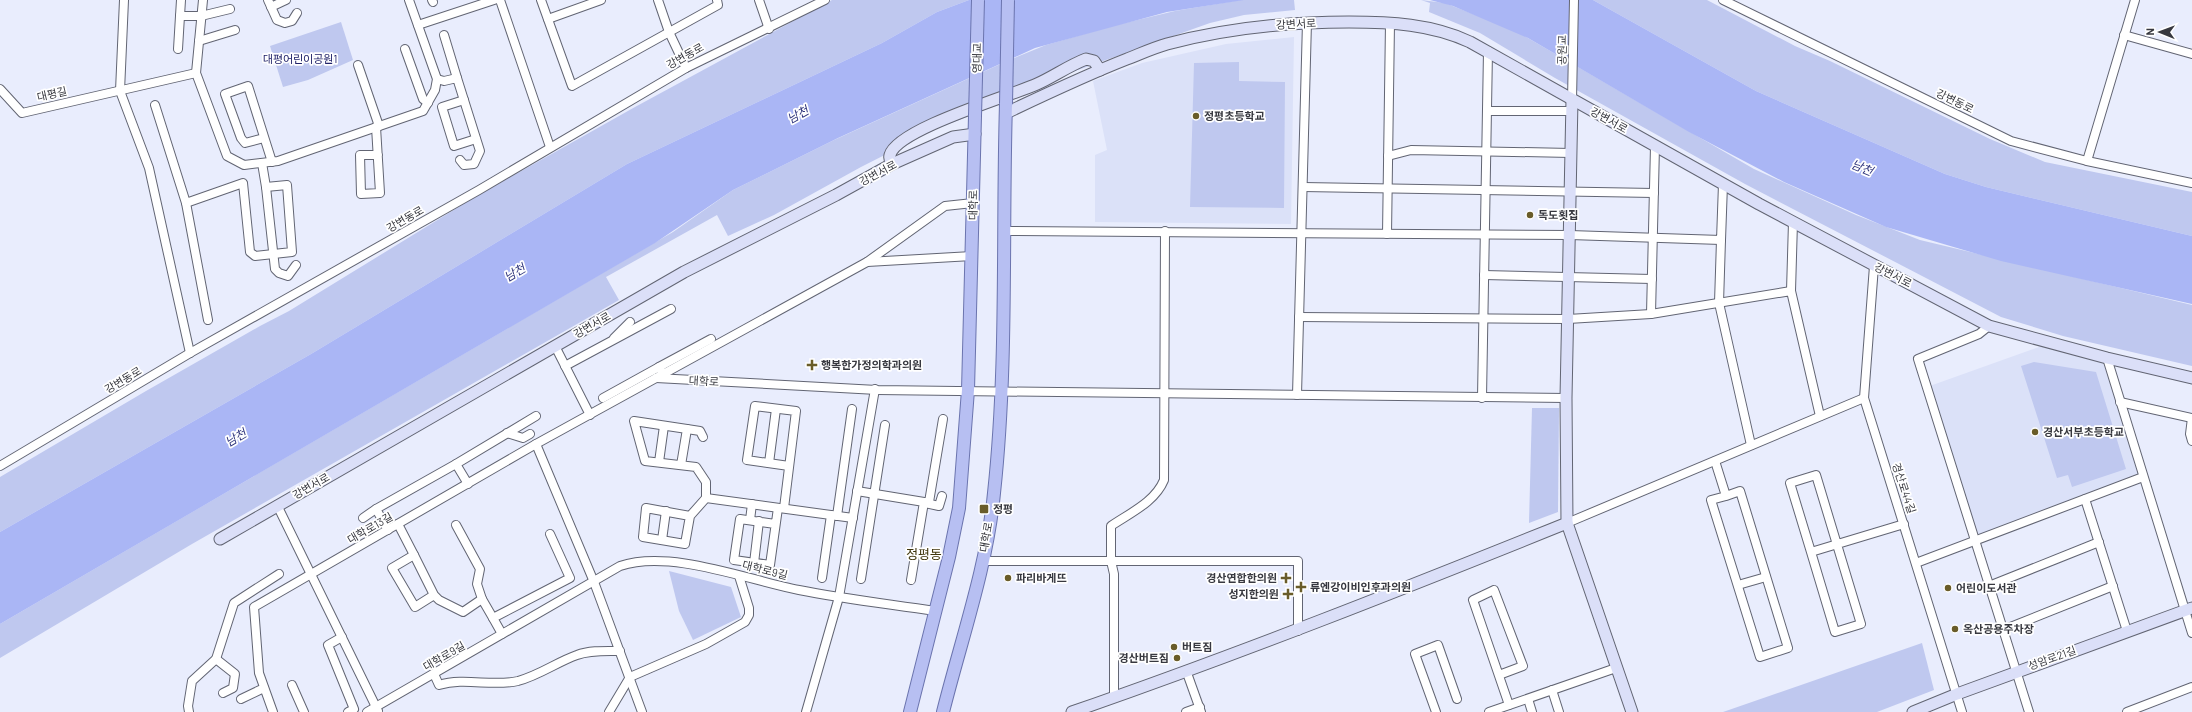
<svg xmlns="http://www.w3.org/2000/svg" width="2192" height="712" font-family="Barlow,'Noto Sans KR',sans-serif">
<rect width="100%" height="100%" fill="#e9edfd"/>
<g fill="#dbe1f8">
<path d="M1294 37 1291 224 1095 222V155L1107 150 1093 81 1142 63 1226 44Z"/>
<path d="M2050 343 2107 358 2143 477 1973 537 1927 387Z"/>
</g>
<g fill="#bfc8ef">
<path d="M832 0H969L937 12 882 43 627 164 311 354 0 532V477L146 391 260 326 289 311 470 200 635 107Z"/>
<path d="M1240 0H1294L1295 10 1244 15 1210 23 1075 71 1023 95 936 129 861 167 774 215 728 236 717 215 606 277 619 300 192 544 0 658V624L673 232 733 190 832 141 1007 61 1046 45 1112 26 1175 11Z"/>
<path d="M1421 0 1445 3 1516 31 1754 169 1856 215 1920 240 2192 305V366L2063 336 2001 317 1745 184 1555 78 1480 33 1429 12 1430 3Z"/>
<path d="M1593 0H1707L1795 46 1830 61 1990 139 2045 162 2192 192V236L1986 187 1945 174 1756 91Z"/>
<path d="M341 22 353 60 308 80 283 87 270 46Z"/>
<path d="M1239 62V81L1285 82 1284 208 1190 207 1194 63Z"/>
<path d="M2034 362 2096 372 2126 469 2072 487 2068 475 2057 478 2021 366Z"/>
<path d="M1532 408H1559L1558 512 1529 523Z"/>
<path d="M669 571 731 587 741 617 693 640 679 611Z"/>
<path d="M1922 643 1934 690 1877 712H1723Z"/>
</g>
<g fill="#aab6f5">
<path d="M969 0H1244L1167 12 1035 48 838 138 733 190 655 243 0 624V532L311 354 627 164 882 43 937 12Z"/>
<path d="M1430 0H1593L1756 91 1945 174 1986 187 2192 236V304L2001 261 1886 227 1784 182 1689 132 1528 38 1453 6Z"/>
</g>
<g fill="none" stroke-linecap="round" stroke-linejoin="round">
<defs>
<g id="street">
<path d="M124 0 120 91 149 168 190 353"/>
<path d="M181 0 180 16H201L230 9"/>
<path d="M203 0 196 73 227 156 244 165 278 161 423 111 435 90 437 79 409 0"/>
<path d="M268 0 277 20 285 23 292 21 297 13"/>
<path d="M432 0 433 2"/>
<path d="M500 0 550 147"/>
<path d="M541 0 572 86 718 5 717 0"/>
<path d="M658 0 669 32 686 68"/>
<path d="M759 0 769 29"/>
<path d="M1723 0 2011 141 2087 161 2192 183"/>
<path d="M271 7 286 0"/>
<path d="M548 19 601 0"/>
<path d="M418 25 494 0"/>
<path d="M444 35 457 78"/>
<path d="M2124 35 2192 54"/>
<path d="M199 41 235 30"/>
<path d="M178 49 180 16"/>
<path d="M405 49 423 99 428 103"/>
<path d="M358 65 379 126"/>
<path d="M437 79 444 81 457 78 480 151 474 164 464 165 460 160"/>
<path d="M0 89 22 113 196 73"/>
<path d="M464 100 442 107 454 146 476 139"/>
<path d="M1572 100 1574 0"/>
<path d="M155 105 186 203 243 183 250 252 255 256 292 252 287 185 266 187"/>
<path d="M1487 111H1572"/>
<path d="M376 127 380 193 361 194 360 155H378"/>
<path d="M264 138 245 143 241 138 225 94 248 86 272 162"/>
<path d="M1388 156 1411 150 1571 153"/>
<path d="M2087 161 2135 0"/>
<path d="M262 163 266 187 275 269 279 273 288 276 296 265"/>
<path d="M1303 187 1654 193"/>
<path d="M186 203 208 320"/>
<path d="M1004 231 1570 235 1721 240 1723 184"/>
<path d="M1387 234 1390 23"/>
<path d="M1721 240 1719 303 1751 445"/>
<path d="M867 262 945 206 973 203"/>
<path d="M1874 266 1864 398 1962 712"/>
<path d="M1484 275 1652 279"/>
<path d="M1791 291 1793 222"/>
<path d="M1651 314 1655 146"/>
<path d="M1299 317 1568 319 1651 314 1791 291 1820 416"/>
<path d="M1989 326 1979 334 1918 359 2029 712"/>
<path d="M614 338 630 322"/>
<path d="M555 346 590 415"/>
<path d="M2107 358 2192 633"/>
<path d="M565 366 671 309"/>
<path d="M659 367 711 339"/>
<path d="M656 378 877 390 1566 398"/>
<path d="M1297 395 1307 22"/>
<path d="M603 398 659 367 663 374"/>
<path d="M1482 398 1488 51"/>
<path d="M2120 402 2192 418"/>
<path d="M2192 418 2190 434 2192 441"/>
<path d="M687 429 700 431 703 437"/>
<path d="M507 433 523 438 530 434"/>
<path d="M536 444 594 582 642 712"/>
<path d="M1715 461 1726 496 1711 500 1760 657 1788 648 1740 491 1726 496"/>
<path d="M659 462 664 426"/>
<path d="M769 463 776 409"/>
<path d="M681 465 687 429 634 421 645 461 696 467 706 482V498L690 516 685 544 643 537 646 508 690 516"/>
<path d="M0 466 190 353 479 190 686 68 825 0"/>
<path d="M468 484 456 464 536 416"/>
<path d="M857 491 924 502 911 580"/>
<path d="M706 498 853 518"/>
<path d="M2085 499 2127 631"/>
<path d="M924 502H929L943 419"/>
<path d="M925 503 939 506 942 496"/>
<path d="M277 505 378 711"/>
<path d="M784 508 796 411 755 406 747 460 789 466"/>
<path d="M837 516 852 409"/>
<path d="M363 518 376 509"/>
<path d="M750 520 752 504"/>
<path d="M1567 523 1864 398"/>
<path d="M398 524 414 555"/>
<path d="M775 524 740 519 734 560 770 565 778 508"/>
<path d="M456 525 480 569 477 584 482 599"/>
<path d="M388 530 376 509 456 464"/>
<path d="M662 540 666 511"/>
<path d="M1811 552 1835 632 1861 624 1816 475 1790 483 1811 552 1904 524"/>
<path d="M982 561H1298V631"/>
<path d="M754 563 759 521"/>
<path d="M1916 563 2143 477"/>
<path d="M822 578 831 515"/>
<path d="M861 579 885 425"/>
<path d="M1738 585 1766 577"/>
<path d="M1989 586 2099 542"/>
<path d="M434 595 414 555 392 568 415 607 434 595 439 600 463 612 482 599 493 618"/>
<path d="M2003 630 2113 586"/>
<path d="M502 634 493 618 570 578 550 534"/>
<path d="M342 637 328 645 354 709 348 712"/>
<path d="M216 659 235 674 233 688 223 693"/>
<path d="M1187 673 1201 712"/>
<path d="M434 674 439 685C465 677 492 687 518 681 540 675 557 662 577 655 590 650 606 651 620 651"/>
<path d="M1499 675 1523 666 1494 590 1473 600 1509 705"/>
<path d="M292 685 304 712"/>
<path d="M1552 690 1559 712"/>
<path d="M1114 698V574L1111 561V526C1130 513 1155 502 1164 480L1165 231"/>
<path d="M241 699 264 688"/>
<path d="M1528 699 1532 712"/>
<path d="M189 712 188 706 192 681 216 659 234 603 279 574"/>
<path d="M273 712 259 673 254 607 536 444 867 262 972 256"/>
<path d="M367 712 620 566C670 549 748 580 799 590 844 599 889 604 935 611"/>
<path d="M609 712 630 677 706 644 745 622 749 615V608L739 576"/>
<path d="M806 712 839 597 875 389"/>
<path d="M1186 712 1200 707"/>
<path d="M1436 712 1415 654 1438 645 1457 699"/>
<path d="M1489 712 1616 668"/>
<path d="M2127 712 2192 687"/>
</g>
<g id="secondary">
<path d="M1006 113C1046 94 1086 75 1127 59 1140 54 1153 48 1167 44 1227 28 1287 22 1349 22 1390 22 1432 24 1470 42L1759 204 1989 326 2107 358 2192 378"/>
<path d="M892 164C890 161 889 159 890 155 897 129 1010 96 1037 84 1053 77 1068 66 1086 59L1094 61 1100 70"/>
<path d="M1567 523 1632 712"/>
<path d="M220 539 684 272 836 195 892 164 953 137 975 134"/>
<path d="M1072 712C1239 654 1403 589 1567 523L1566 398 1572 100"/>
<path d="M1913 712 1957 694 2192 608"/>
</g>
<g id="primary">
<path d="M910 712 949 557 959 508 968 390 975 116"/>
<path d="M943 712C961 640 987 567 994 493 1008 364 1002 233 1006 104"/>
</g>
</defs>
<use href="#street" stroke="#626573" stroke-width="10"/>
<use href="#secondary" stroke="#626573" stroke-width="13"/>
<use href="#primary" stroke="#6b74ae" stroke-width="14"/>
<use href="#street" stroke="#fff" stroke-width="8"/>
<use href="#secondary" stroke="#dbdff8" stroke-width="11"/>
<use href="#primary" stroke="#b7bff2" stroke-width="12"/>
<defs>
<g id="primary-bridge">
<path d="M1006 104 1008 0"/>
<path d="M975 116 978 0"/>
</g>
</defs>
<use href="#primary-bridge" stroke="#6b74ae" stroke-width="14" stroke-linecap="butt"/>
<use href="#primary-bridge" stroke="#b7bff2" stroke-width="12"/>
</g>
<g fill="#695c29" stroke="#fff" stroke-width="1.5">
<circle cx="1196" cy="116" r="4"/>
<circle cx="1530" cy="215" r="4"/>
<path d="M810 359h4v4h4v4h-4v4h-4v-4h-4v-4h4z"/>
<circle cx="2035" cy="432" r="4"/>
<rect x="979" y="504" width="10" height="10" rx="2"/>
<circle cx="1008" cy="578" r="4"/>
<path d="M1284 572h4v4h4v4h-4v4h-4v-4h-4v-4h4z"/>
<path d="M1299 581h4v4h4v4h-4v4h-4v-4h-4v-4h4z"/>
<circle cx="1948" cy="588" r="4"/>
<path d="M1286 588h4v4h4v4h-4v4h-4v-4h-4v-4h4z"/>
<circle cx="1955" cy="629" r="4"/>
<circle cx="1174" cy="647" r="4"/>
<circle cx="1177" cy="658" r="4"/>
</g>
<g text-anchor="middle" stroke-width="3.5" stroke-linejoin="round" paint-order="stroke">
<g font-size="11" fill="#37383f" stroke="#fff">
<text transform="translate(1296 24) rotate(-3)" y="4">강변서로</text>
<text transform="translate(1562 50) rotate(-89)" y="4">공원교</text>
<text transform="translate(685 56) rotate(-29)" y="4">강변동로</text>
<text transform="translate(977 58) rotate(-89)" y="4">영대교</text>
<text transform="translate(52 94) rotate(-13)" y="4">대평길</text>
<text transform="translate(1955 101) rotate(26)" y="4">강변동로</text>
<text transform="translate(1609 120) rotate(29)" y="4">강변서로</text>
<text transform="translate(878 173) rotate(-28)" y="4">강변서로</text>
<text transform="translate(973 205) rotate(-89)" y="4">대학로</text>
<text transform="translate(405 219) rotate(-30)" y="4">강변동로</text>
<text transform="translate(1893 275) rotate(27)" y="4">강변서로</text>
<text transform="translate(592 325) rotate(-30)" y="4">강변서로</text>
<text transform="translate(123 380) rotate(-31)" y="4">강변동로</text>
<text transform="translate(704 381) rotate(3)" y="4">대학로</text>
<text transform="translate(311 486) rotate(-30)" y="4">강변서로</text>
<text transform="translate(1904 488) rotate(72)" y="4">경산로44길</text>
<text transform="translate(370 528) rotate(-30)" y="4">대학로13길</text>
<text transform="translate(986 537) rotate(-80)" y="4">대학로</text>
<text transform="translate(765 570) rotate(14)" y="4">대학로9길</text>
<text transform="translate(444 656) rotate(-30)" y="4">대학로9길</text>
<text transform="translate(2052 658) rotate(-20)" y="4">성암로21길</text>
</g>
<g font-size="11" fill="#202269" stroke="#fff">
<text x="300" y="63">대평어린이공원1</text>
</g>
<g font-size="11" font-weight="bold" fill="#37383f" stroke="#fff" text-anchor="start">
<text x="1204" y="120">정평초등학교</text>
<text x="1538" y="219">독도횟집</text>
<text x="821" y="369">행복한가정의학과의원</text>
<text x="2043" y="436">경산서부초등학교</text>
<text x="993" y="513">정평</text>
<text x="1016" y="582">파리바게뜨</text>
<text x="1277" y="582" text-anchor="end">경산연합한의원</text>
<text x="1310" y="591">류엔강이비인후과의원</text>
<text x="1956" y="592">어린이도서관</text>
<text x="1279" y="598" text-anchor="end">성지한의원</text>
<text x="1963" y="633">옥산공용주차장</text>
<text x="1182" y="651">버트짐</text>
<text x="1169" y="662" text-anchor="end">경산버트짐</text>
</g>
<g font-size="12" font-style="italic" fill="#2e347b" stroke="#fff">
<text transform="translate(798 115) rotate(-29)" y="4">남천</text>
<text transform="translate(1862 168) rotate(22)" y="4">남천</text>
<text transform="translate(515 273) rotate(-31)" y="4">남천</text>
<text transform="translate(236 438) rotate(-31)" y="4">남천</text>
</g>
<g font-size="13" fill="#40360c" stroke="#fff">
<text x="924" y="559">정평동</text>
</g>
</g>
<g transform="translate(2160 32) rotate(271)" stroke="#ffffff" stroke-width="3" paint-order="stroke">
<path d="M0-3L7 15L0 10L-7 15Z" fill="#37383f"/>
<text y="-6" font-size="11" font-weight="bold" text-anchor="middle" fill="#37383f">N</text>
</g>
</svg>
